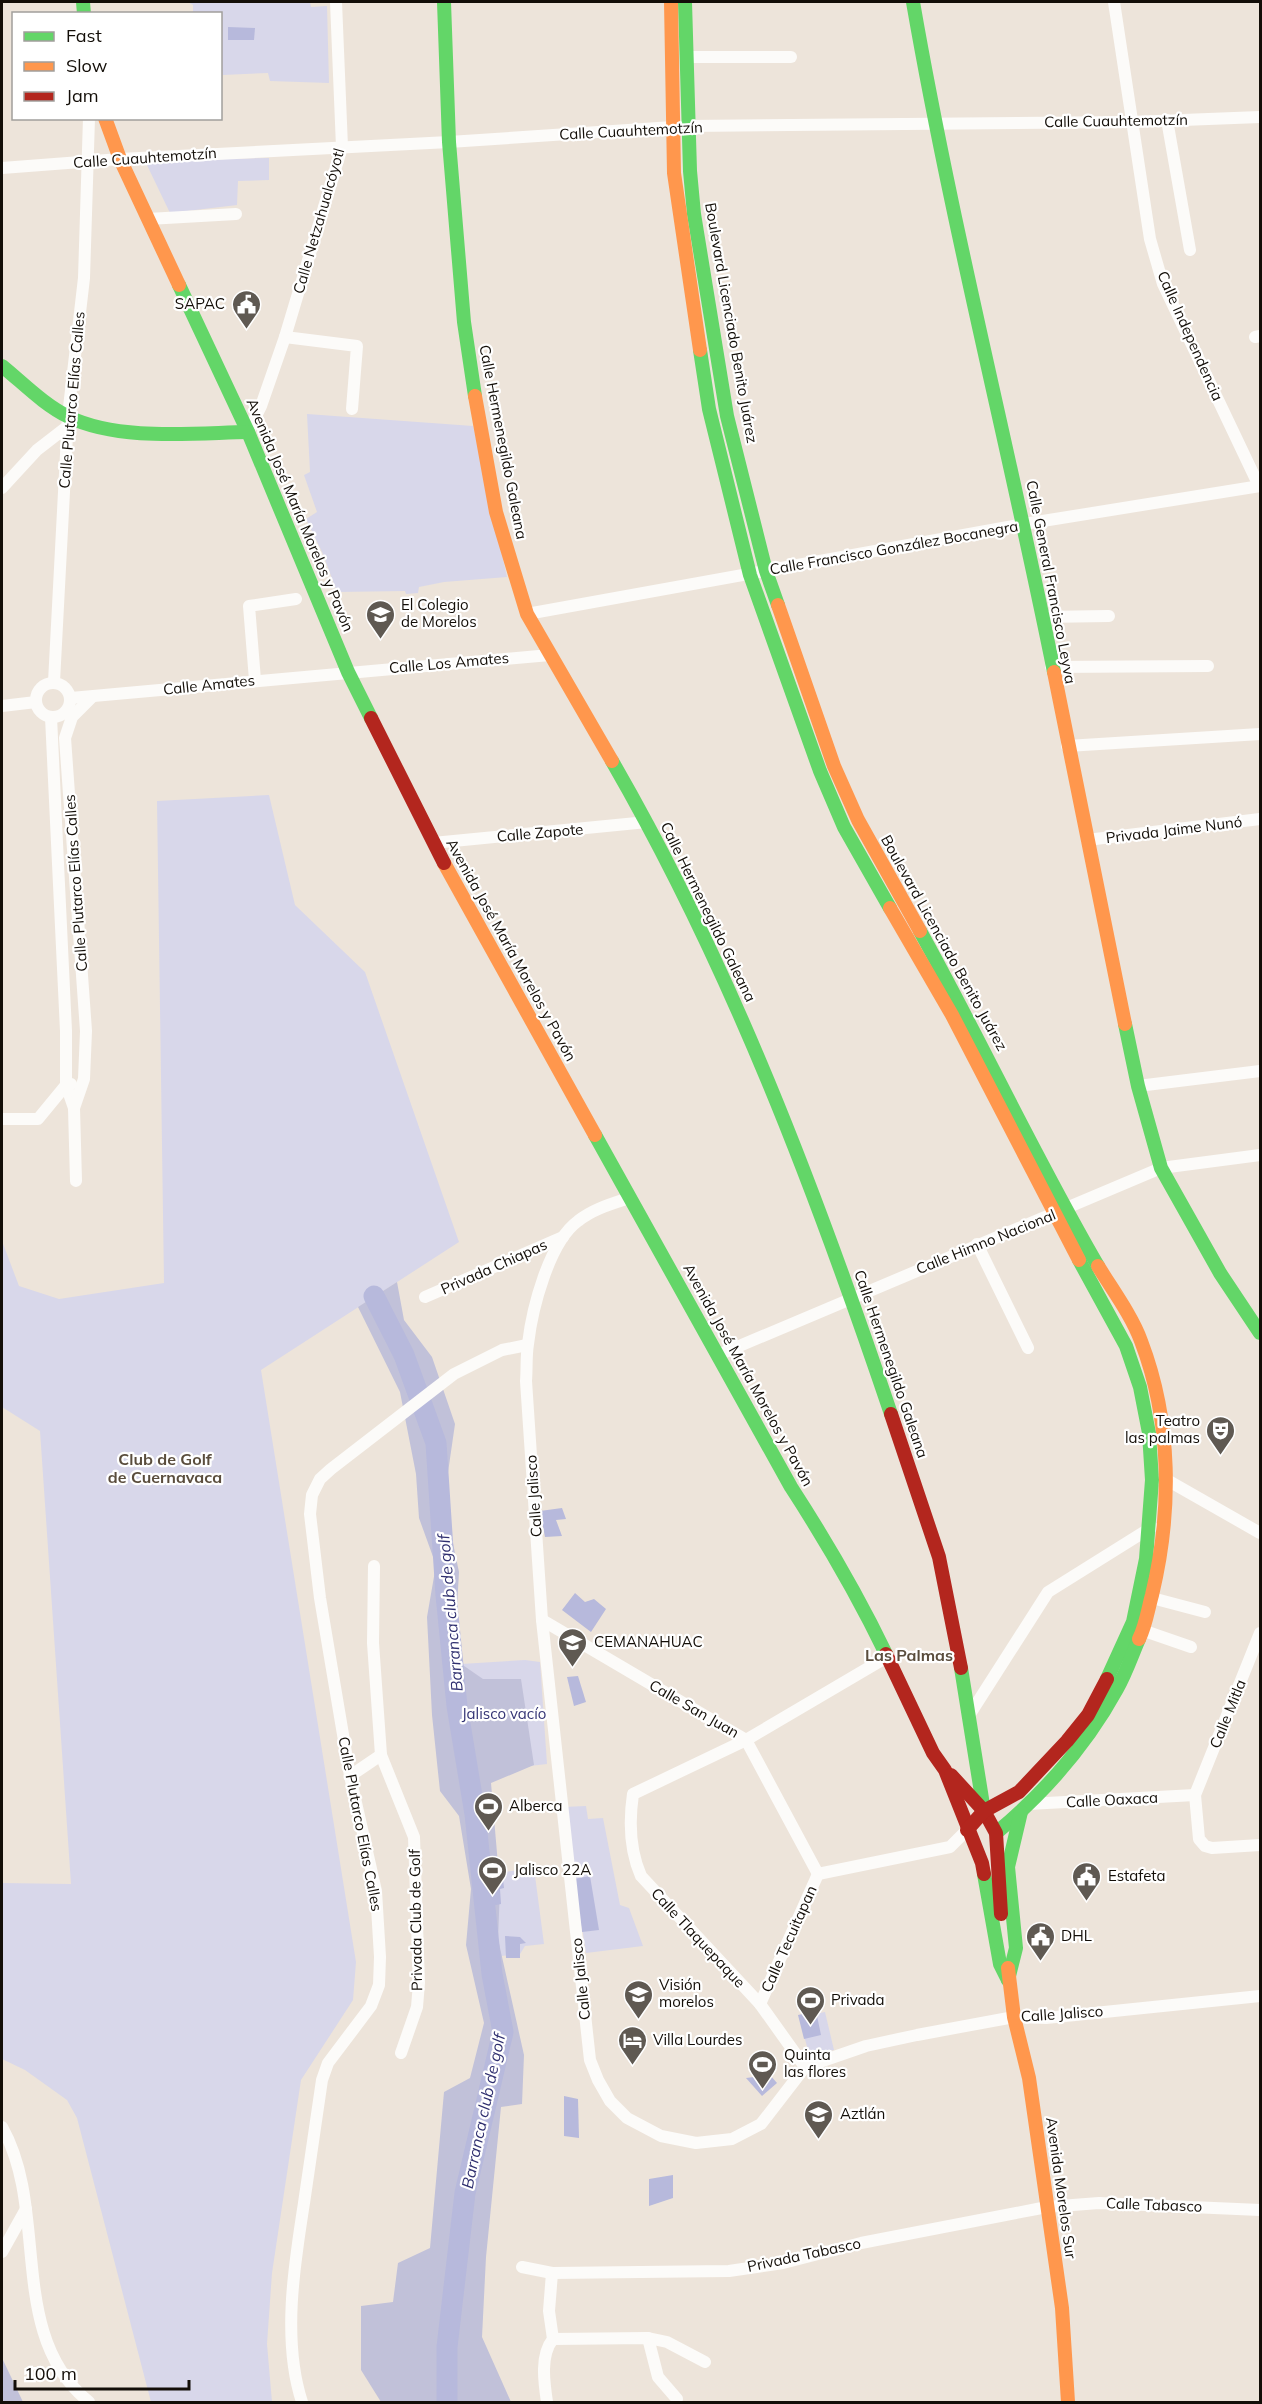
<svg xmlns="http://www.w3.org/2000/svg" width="1262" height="2404" font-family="Mulish,sans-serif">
<rect width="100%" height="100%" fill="#ede4da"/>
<g fill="#d8d7ea">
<path d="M188 2H310L311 7 327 6 329 83 270 81 268 73 223 75 220 57V14L193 13V5Z"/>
<path d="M269 158V180L238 181 237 205 170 213 145 161Z"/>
<path d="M307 414 473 426 507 577 444 582 419 587 418 593 406 594 405 591 337 592 323 554 306 519 317 512 304 475 310 472Z"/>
<path d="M269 795 295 905 365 972 459 1242 261 1370 356 1962 353 2000 301 2080 272 2273 267 2344 272 2402H151L77 2118 67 2100 25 2070 2 2059V1883L71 1884 40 1431 2 1407V1241L19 1286 59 1299 164 1283 157 801Z"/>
<path d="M525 1660 540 1662 547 1764 469 1773 461 1664Z"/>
<path d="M586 1806 588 1819 603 1818 620 1905 629 1908 643 1946 586 1953 563 1807Z"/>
<path d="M534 1868 544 1944 525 1946 520 1954 493 1957 483 1875Z"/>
<path d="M825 2012 834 2050 809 2054 799 2017Z"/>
</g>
<g fill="#c1c1d9">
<path d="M397 1282 404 1320 432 1357 455 1424 444 1500 459 1572 454 1659 483 1679H521L534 1765 491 1783 500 1888 498 1939 524 2055 522 2104 501 2107 486 2257 482 2337 511 2402H381L361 2370V2306L393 2302 398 2263 430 2248 444 2092 470 2078 484 2023 466 1945 471 1889 459 1816 440 1791 432 1715 427 1617 436 1565 419 1518 416 1474 400 1392 358 1307Z"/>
<path d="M2 2358 23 2402H2Z"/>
</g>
<g fill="#b7b9dc">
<path d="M228 27 255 28 254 40H228Z"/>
<path d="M562 1508 566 1519 556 1520 562 1536 545 1537 540 1511Z"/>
<path d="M575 1593 585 1602 594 1599 606 1609 591 1632 562 1610Z"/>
<path d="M578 1676 586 1702 574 1706 567 1677Z"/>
<path d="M590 1876 599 1930 582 1932 574 1879Z"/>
<path d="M503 1879 504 1888 500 1889 501 1904 487 1907 485 1881Z"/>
<path d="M505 1936 520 1937 526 1943 520 1944V1958H506Z"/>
<path d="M816 2011 821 2035 804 2039 798 2015Z"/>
<path d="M770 2075 777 2083 762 2096 746 2078Z"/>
<path d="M564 2096 578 2099 579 2138 564 2136Z"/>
<path d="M673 2175V2198L649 2206V2179Z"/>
</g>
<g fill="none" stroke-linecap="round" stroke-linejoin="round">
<path stroke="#b7b9dc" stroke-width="21" d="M374 1296 404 1355 436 1443 446 1595 457 1706 475 1814 492 1974 503 2032 465 2193 447 2347V2402"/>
<g stroke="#fcfbf9" stroke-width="12">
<path d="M1114 2 1150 239 1163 284 1259 486"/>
<path d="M687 57H791"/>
<path d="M1167 120 1190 250"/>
<path d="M2 168 120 159 449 142 688 126 1131 122 1260 117"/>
<path d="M148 219 236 214"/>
<path d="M285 337 357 346 352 409"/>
<path d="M1255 337 1260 336"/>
<path d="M248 432 261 406 285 337 342 147 336 2"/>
<path d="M2 488 37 450 68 426"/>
<path d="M527 614 1024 524 1260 486"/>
<path d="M1042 617 1109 616"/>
<path d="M1051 667 1208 666"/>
<path d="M255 680 249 606 296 599"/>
<path d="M54 682 68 416 84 278 89 118"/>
<circle cx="53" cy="700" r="17"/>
<path d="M71 698 550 655"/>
<path d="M2 706 36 702"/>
<path d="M51 717 66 1031V1085L74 1108 76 1181"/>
<path d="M1067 746 1260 734"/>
<path d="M1087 840 1260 819"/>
<path d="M433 843 647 822"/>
<path d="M1138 1086 1260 1071"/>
<path d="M74 1108 84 1079 86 1031 65 738 72 717 92 697"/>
<path d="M2 1119H38L66 1085 71 1084"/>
<path d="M629 1198C611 1204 593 1209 578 1221 549 1242 532 1309 528 1344 526 1356 527 1369 526 1381L542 1620 590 2060 598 2080 610 2101 627 2118 661 2136 696 2143 732 2139 761 2124 805 2067 866 2046 917 2035 1014 2017 1046 2018 1260 1996"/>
<path d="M977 1244 1028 1348"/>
<path d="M425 1297 563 1237"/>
<path d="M718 1355 1161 1168 1260 1155"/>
<path d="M1162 1480H1167L1260 1533"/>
<path d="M374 1566 373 1643 381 1755 414 1837 419 1983 417 2007 401 2053"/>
<path d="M1152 1598 1205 1612"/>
<path d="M542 1620 746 1740 818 1874"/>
<path d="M1136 1628 1191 1647"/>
<path d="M1260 1633 1195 1795 1199 1839 1205 1846 1212 1848 1260 1845"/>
<path d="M970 1714 1048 1592 1152 1527"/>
<path d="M350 1776 381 1755"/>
<path d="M1028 1804 1195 1795"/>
<path d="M818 1874 950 1847 967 1830"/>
<path d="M760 2004 818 1874"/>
<path d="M805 2067 760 2004 641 1876C630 1851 629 1821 633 1794L746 1740 887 1657"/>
<path d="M2 2127C50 2212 6 2335 89 2402"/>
<path d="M2 2252 26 2209"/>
<path d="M522 2267 552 2273 729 2271 783 2263 861 2243 1047 2207 1099 2203 1260 2210"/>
<path d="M552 2273 549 2311 553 2339"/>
<path d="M648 2338 658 2377 677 2399"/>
<path d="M302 2402C282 2341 294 2266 304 2203 310 2162 316 2121 322 2080L328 2063 371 2006 379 1985 380 1957 376 1891 350 1776 320 1598 310 1514 312 1495 320 1479 331 1469 454 1374 502 1350 527 1345"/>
<path d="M547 2402C544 2382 540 2355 553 2339L648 2338 667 2342 705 2362"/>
</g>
<g stroke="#63d668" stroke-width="14">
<path d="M83 2 84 14"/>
<path d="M444 2 449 142 464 322 475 396"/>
<path d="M685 2 690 171 694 214 727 416 766 571 778 605"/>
<path d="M913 2C952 227 1009 448 1054 672"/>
<path d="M179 285 248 432 348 672 371 718"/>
<path d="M700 350 709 409 750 575 820 771 844 827 890 908"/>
<path d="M2 366C23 383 44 405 69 417 118 441 193 433 248 432"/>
<path d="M612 761C731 967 815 1189 891 1414"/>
<path d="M920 931C981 1041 1034 1156 1098 1266"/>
<path d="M1125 1024 1138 1086 1161 1168 1220 1273 1260 1333"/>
<path d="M595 1135 791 1487C826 1541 858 1596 886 1654"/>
<path d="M1079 1260 1126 1346 1140 1387 1149 1433 1152 1480 1146 1559 1133 1622 1107 1679"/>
<path d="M961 1668 984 1811"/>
<path d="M996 1833C1044 1793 1087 1744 1117 1689 1126 1673 1132 1655 1139 1639"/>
<path d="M984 1874 1000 1964 1008 1980"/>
<path d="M1008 1980 1016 1948 1008 1867 1021 1812"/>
</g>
<g stroke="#ff974d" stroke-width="14">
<path d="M671 2 674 173 700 350"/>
<path d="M105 118 120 159 179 285"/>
<path d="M475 396 496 512 527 614 612 761"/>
<path d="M778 605 834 766 858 820 920 931"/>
<path d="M1054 672 1125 1024"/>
<path d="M444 863 595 1135"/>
<path d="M890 908 952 1015 1079 1260"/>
<path d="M1098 1266C1112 1289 1132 1316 1141 1341 1172 1422 1172 1512 1152 1595 1148 1609 1146 1625 1139 1639"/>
<path d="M1008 1968 1014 2017 1029 2078 1062 2308 1068 2402"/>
</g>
<g stroke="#b3261e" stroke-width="14">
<path d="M371 718 444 863"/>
<path d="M891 1414 939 1557 961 1668"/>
<path d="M886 1654 933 1753 945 1770 982 1863 984 1874"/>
<path d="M951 1775 984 1811 996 1833 1001 1914"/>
<path d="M967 1830 984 1811 1019 1792 1067 1741 1088 1715 1107 1679"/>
</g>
</g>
<defs>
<symbol id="civic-pin" viewBox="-11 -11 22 30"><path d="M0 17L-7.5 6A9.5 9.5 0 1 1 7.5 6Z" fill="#5f5952" stroke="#fff"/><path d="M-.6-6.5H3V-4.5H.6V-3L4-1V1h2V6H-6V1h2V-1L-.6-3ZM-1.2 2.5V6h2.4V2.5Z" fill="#fff"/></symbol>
<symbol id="school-pin" viewBox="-11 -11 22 30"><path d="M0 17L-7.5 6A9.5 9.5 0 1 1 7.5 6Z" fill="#5f5952" stroke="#fff"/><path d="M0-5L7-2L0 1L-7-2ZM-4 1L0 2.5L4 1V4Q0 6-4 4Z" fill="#fff"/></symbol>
<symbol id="theatre-pin" viewBox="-11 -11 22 30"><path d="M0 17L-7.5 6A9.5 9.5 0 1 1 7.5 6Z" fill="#5f5952" stroke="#fff"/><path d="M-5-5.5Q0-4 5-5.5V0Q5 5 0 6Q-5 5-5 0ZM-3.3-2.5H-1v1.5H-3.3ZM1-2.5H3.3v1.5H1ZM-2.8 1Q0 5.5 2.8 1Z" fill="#fff"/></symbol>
<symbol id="stadium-pin" viewBox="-11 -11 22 30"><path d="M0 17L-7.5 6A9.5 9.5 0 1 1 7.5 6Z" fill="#5f5952" stroke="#fff"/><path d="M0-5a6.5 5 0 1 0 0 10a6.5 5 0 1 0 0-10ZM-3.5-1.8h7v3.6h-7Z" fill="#fff"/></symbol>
<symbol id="hotel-pin" viewBox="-11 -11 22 30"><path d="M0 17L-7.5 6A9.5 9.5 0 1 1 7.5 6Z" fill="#5f5952" stroke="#fff"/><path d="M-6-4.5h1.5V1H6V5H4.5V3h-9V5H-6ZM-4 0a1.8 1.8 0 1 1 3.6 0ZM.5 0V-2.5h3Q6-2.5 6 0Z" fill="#fff"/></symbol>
<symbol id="university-pin" viewBox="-11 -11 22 30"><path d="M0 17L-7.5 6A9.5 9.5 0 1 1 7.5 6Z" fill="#5f5952" stroke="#fff"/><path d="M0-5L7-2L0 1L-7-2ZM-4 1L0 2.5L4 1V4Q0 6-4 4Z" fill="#fff"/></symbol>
</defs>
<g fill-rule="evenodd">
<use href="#civic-pin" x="230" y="288" width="33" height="45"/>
<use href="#school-pin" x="364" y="598" width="33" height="45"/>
<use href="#theatre-pin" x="1204" y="1414" width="33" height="45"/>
<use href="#school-pin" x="556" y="1626" width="33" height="45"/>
<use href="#stadium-pin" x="472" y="1790" width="33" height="45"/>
<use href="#stadium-pin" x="476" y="1854" width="33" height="45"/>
<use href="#civic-pin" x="1070" y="1860" width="33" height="45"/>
<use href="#civic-pin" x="1024" y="1920" width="33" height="45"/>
<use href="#school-pin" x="622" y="1978" width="33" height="45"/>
<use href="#stadium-pin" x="794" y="1984" width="33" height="45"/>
<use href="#hotel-pin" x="616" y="2024" width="33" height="45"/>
<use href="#stadium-pin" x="746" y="2048" width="33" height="45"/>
<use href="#university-pin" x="802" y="2098" width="33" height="45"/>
</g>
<g text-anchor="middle" stroke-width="4.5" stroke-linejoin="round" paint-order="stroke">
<g font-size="15" fill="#130e08" stroke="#fff">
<text transform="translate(1116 121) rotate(-1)" y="5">Calle Cuauhtemotzín</text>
<text transform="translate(631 131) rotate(-3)" y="5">Calle Cuauhtemotzín</text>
<text transform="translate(145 158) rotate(-4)" y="5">Calle Cuauhtemotzín</text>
<text transform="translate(319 221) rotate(-74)" y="5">Calle Netzahualcóyotl</text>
<text transform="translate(731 323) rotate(80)" y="5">Boulevard Licenciado Benito Juárez</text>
<text transform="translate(1190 336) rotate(66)" y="5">Calle Independencia</text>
<text transform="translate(72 400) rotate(-85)" y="5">Calle Plutarco Elías Calles</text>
<text transform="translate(503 442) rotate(79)" y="5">Calle Hermenegildo Galeana</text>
<text transform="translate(300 515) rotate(67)" y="5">Avenida José María Morelos y Pavón</text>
<text transform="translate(894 548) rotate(-10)" y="5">Calle Francisco González Bocanegra</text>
<text transform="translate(1051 582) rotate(79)" y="5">Calle General Francisco Leyva</text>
<text transform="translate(449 663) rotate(-5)" y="5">Calle Los Amates</text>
<text transform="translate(209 685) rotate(-6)" y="5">Calle Amates</text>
<text transform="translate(1174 830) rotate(-7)" y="5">Privada Jaime Nunó</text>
<text transform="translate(540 833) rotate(-5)" y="5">Calle Zapote</text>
<text transform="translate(76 883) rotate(-94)" y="5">Calle Plutarco Elías Calles</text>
<text transform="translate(708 912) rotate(64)" y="5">Calle Hermenegildo Galeana</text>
<text transform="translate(944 943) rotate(61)" y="5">Boulevard Licenciado Benito Juárez</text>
<text transform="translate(511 950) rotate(61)" y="5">Avenida José María Morelos y Pavón</text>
<text transform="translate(986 1242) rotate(-22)" y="5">Calle Himno Nacional</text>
<text transform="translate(494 1267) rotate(-24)" y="5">Privada Chiapas</text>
<text transform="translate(891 1364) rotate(71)" y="5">Calle Hermenegildo Galeana</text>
<text transform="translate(748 1375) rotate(61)" y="5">Avenida José María Morelos y Pavón</text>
<text transform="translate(534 1496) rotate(-94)" y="5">Calle Jalisco</text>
<text transform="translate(694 1709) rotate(30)" y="5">Calle San Juan</text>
<text transform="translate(1228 1714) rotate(-68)" y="5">Calle Mitla</text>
<text transform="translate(1112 1800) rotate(-3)" y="5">Calle Oaxaca</text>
<text transform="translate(360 1824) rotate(79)" y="5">Calle Plutarco Elías Calles</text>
<text transform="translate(416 1920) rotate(-91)" y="5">Privada Club de Golf</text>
<text transform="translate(698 1938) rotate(47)" y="5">Calle Tlaquepaque</text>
<text transform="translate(789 1939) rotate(-66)" y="5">Calle Tecuitapan</text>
<text transform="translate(581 1979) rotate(-96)" y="5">Calle Jalisco</text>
<text transform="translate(1062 2014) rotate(-4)" y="5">Calle Jalisco</text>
<text transform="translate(1061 2188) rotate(82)" y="5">Avenida Morelos Sur</text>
<text transform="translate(1154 2205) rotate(2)" y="5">Calle Tabasco</text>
<text transform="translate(804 2255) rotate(-12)" y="5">Privada Tabasco</text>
</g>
<g font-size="15" fill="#130e08" stroke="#fff" text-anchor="start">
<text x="225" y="309" text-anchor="end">SAPAC</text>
<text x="401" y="610">El Colegio<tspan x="401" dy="17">de Morelos</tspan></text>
<text x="1200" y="1426" text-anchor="end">Teatro<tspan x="1200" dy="17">las palmas</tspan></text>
<text x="594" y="1647">CEMANAHUAC</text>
<text x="509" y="1811">Alberca</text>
<text x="514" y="1875">Jalisco 22A</text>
<text x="1108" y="1881">Estafeta</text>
<text x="1061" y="1941">DHL</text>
<text x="659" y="1990">Visión<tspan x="659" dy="17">morelos</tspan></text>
<text x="831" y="2005">Privada</text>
<text x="653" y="2045">Villa Lourdes</text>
<text x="784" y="2060">Quinta<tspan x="784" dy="17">las flores</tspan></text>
<text x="840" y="2119">Aztlán</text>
</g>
<g font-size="15" fill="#333374" stroke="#fff">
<text x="504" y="1719">Jalisco vacío</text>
</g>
<g font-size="16" font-weight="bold" fill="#5a4d3d" stroke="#fff">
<text x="165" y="1465">Club de Golf<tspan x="165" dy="18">de Cuernavaca</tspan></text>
<text x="909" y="1661">Las Palmas</text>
</g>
<g font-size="16" font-style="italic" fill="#2f2f6f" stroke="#fff">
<text transform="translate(450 1613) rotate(-95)" y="6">Barranca club de golf</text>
<text transform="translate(483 2111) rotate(-78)" y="6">Barranca club de golf</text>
</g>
</g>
<rect width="1262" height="2404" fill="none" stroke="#130e08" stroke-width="6"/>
<rect x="12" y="12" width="210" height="108" fill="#ffffff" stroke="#a19f9c" stroke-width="1.5"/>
<rect x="24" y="32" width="30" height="9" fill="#63d668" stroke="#a19f9c" stroke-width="1.5"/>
<text x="66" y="42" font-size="18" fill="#130e08">Fast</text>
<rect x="24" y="62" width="30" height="9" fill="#ff974d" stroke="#a19f9c" stroke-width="1.5"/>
<text x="66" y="72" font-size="18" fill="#130e08">Slow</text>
<rect x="24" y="92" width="30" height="9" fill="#b3261e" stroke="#a19f9c" stroke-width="1.5"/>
<text x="66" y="102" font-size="18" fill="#130e08">Jam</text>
<path d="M15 2380v9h174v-9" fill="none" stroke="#130e08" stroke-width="3"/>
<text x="24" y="2380" font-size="18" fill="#130e08" stroke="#ffffff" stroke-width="4.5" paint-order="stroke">100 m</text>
</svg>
